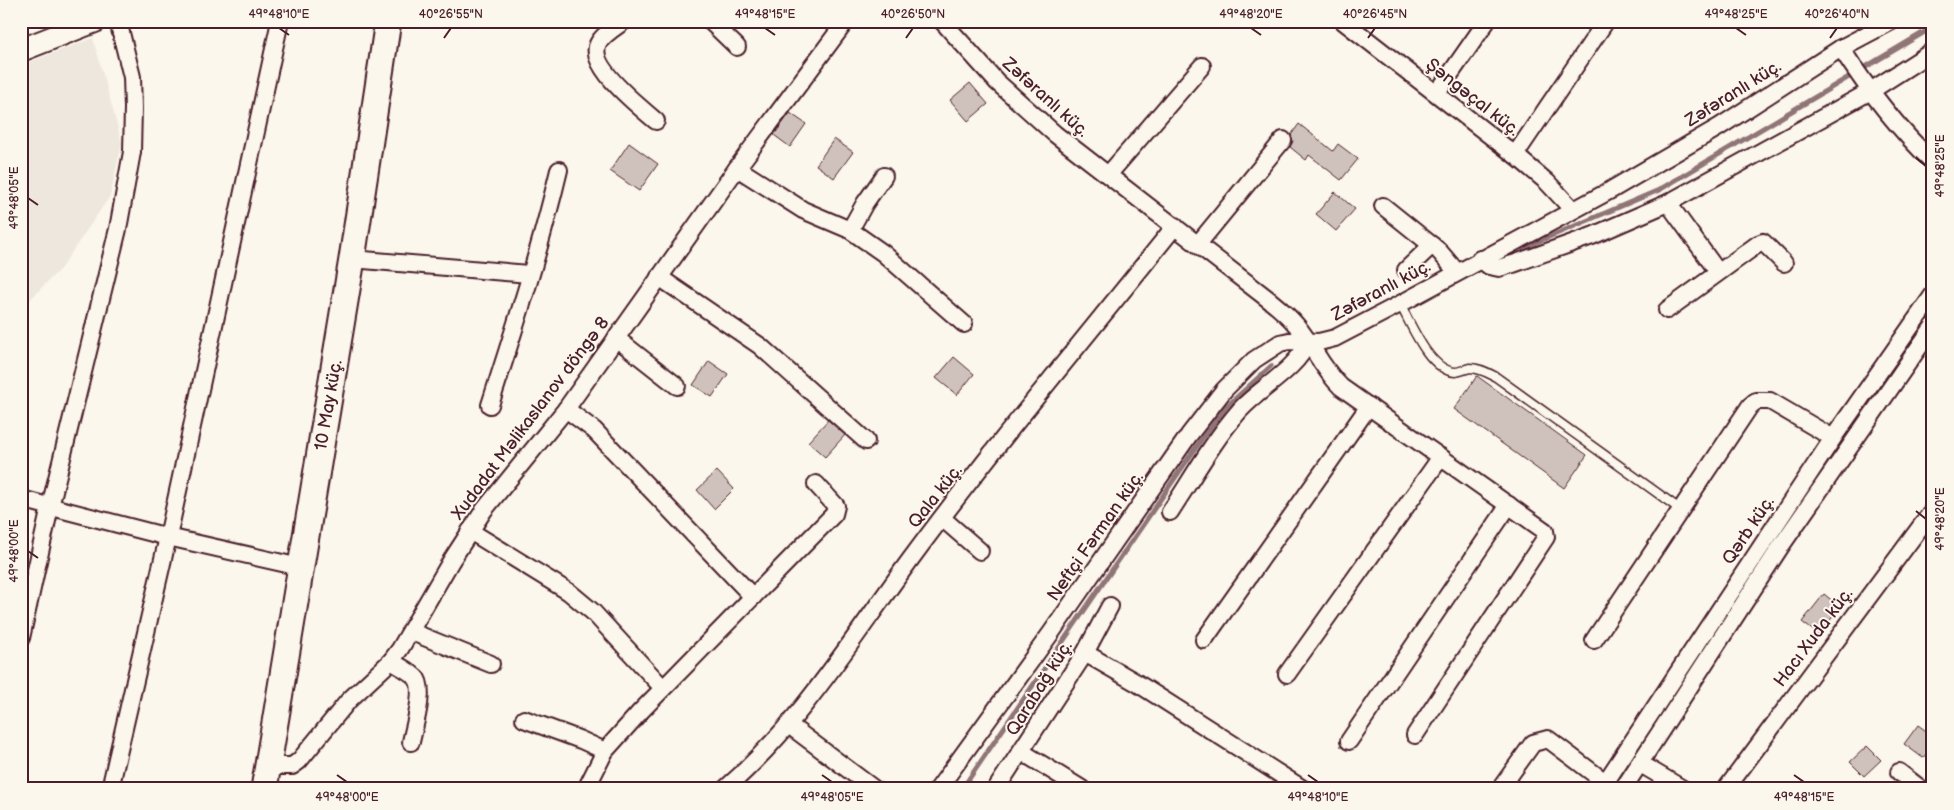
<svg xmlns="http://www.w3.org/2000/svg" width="1954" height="810" font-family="'Balsamiq Sans',sans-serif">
<rect width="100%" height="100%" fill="#fbf7ec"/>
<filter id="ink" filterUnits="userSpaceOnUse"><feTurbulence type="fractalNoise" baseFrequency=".02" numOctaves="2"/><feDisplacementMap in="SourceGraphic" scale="10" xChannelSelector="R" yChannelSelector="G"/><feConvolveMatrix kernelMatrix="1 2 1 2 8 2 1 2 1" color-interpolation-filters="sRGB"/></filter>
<g filter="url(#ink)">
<path fill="#eee7de" d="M93 38 122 143 110 196 61 268 21 309V65Z"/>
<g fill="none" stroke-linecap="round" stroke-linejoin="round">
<g stroke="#907477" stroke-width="5">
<path d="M1523 248 1659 190 1933 27"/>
<path d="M1833 453 1933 313"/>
<path d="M962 789 1201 440 1227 406 1271 366"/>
</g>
</g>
<g fill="#cfc2bc" stroke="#4a1f2b">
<path d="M970 83 988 104 968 121 950 100Z"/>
<path d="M790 113 806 124 790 147 774 135Z"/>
<path d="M1299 124 1333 151 1338 144 1358 159 1341 180 1309 155 1306 160 1290 147 1293 141 1291 135Z"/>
<path d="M834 139 853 152 834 178 816 165Z"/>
<path d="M629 143 658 164 639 191 610 171Z"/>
<path d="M1335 192 1355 209 1336 231 1316 214Z"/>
<path d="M954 357 974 374 957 395 936 378Z"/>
<path d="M709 361 728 374 712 397 693 385Z"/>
<path d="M1477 376 1587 455 1564 488 1454 409Z"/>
<path d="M828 420 845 435 825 457 808 442Z"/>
<path d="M717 471 734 489 714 509 697 490Z"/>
<path d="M1824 594 1840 607 1819 635 1802 622Z"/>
<path d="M1918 725 1933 736V745L1923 758 1904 744Z"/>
<path d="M1867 746 1881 760 1864 776 1850 762Z"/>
</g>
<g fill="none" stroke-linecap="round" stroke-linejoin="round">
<defs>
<path id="lane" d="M1400 304C1411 324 1429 370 1455 372 1460 372 1465 369 1470 368 1480 368 1488 373 1496 377L1681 510"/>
<g id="street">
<path d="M624 21C616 27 603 34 598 44 587 66 641 108 656 121"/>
<path d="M710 21 737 47"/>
<path d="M942 21 997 82 1055 134 1268 299C1278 307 1289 316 1297 326 1314 347 1321 367 1341 387L1545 531 1546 537 1415 735"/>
<path d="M1343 21 1515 155 1547 182 1573 210"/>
<path d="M1841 48C1868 90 1896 127 1933 162"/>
<path d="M1437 93 1487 21"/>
<path d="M1515 155 1606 21"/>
<path d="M737 168 803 210 850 230 883 253 964 324"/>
<path d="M1108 175 1202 66"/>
<path d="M1668 203 1718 272"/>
<path d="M1383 206 1439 251 1457 272"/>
<path d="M850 230 865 203 884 176"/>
<path d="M1198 244 1283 140"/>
<path d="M352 259 529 274"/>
<path d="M1480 259 1489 266 1499 268 1513 264 1592 236 1668 203 1869 92 1933 51"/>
<path d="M1406 270 1432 245"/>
<path d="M659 277 760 346 866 441"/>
<path d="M1667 310 1758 244 1763 242 1784 263"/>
<path d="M616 338 677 386"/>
<path d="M490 405C515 327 540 250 559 170"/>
<path d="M566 409 594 430 753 597"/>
<path d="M21 499 168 537 300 567"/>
<path d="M1170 512C1193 477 1213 441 1240 410 1261 387 1296 370 1308 342"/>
<path d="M942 518 980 551"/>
<path d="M470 531 569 592 593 612 663 688"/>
<path d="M412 632 491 664"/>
<path d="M21 638 50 507 118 229 132 152 133 108 132 77 118 21"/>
<path d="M1204 640 1369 406"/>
<path d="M1594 640 1750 406 1756 401H1770L1833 438"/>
<path d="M1085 653 1137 683 1303 789"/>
<path d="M391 661C399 666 412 672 417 679 425 692 414 727 411 742"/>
<path d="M1287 674 1441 457"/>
<path d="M524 719 581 740 605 751"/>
<path d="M789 725 874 789"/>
<path d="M1349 741 1509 505"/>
<path d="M1022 752 1082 789"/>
<path d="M1639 763 1683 789"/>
<path d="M268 766H292L299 761 349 700 391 661 400 649 451 561 484 510 566 409 737 168 846 21"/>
<path d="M1899 772 1921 789"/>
<path d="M110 789 168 537 280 21"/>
<path d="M586 789 605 751 640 712 834 514 836 506 816 484"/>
<path d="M725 789C800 724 852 639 910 560 994 446 1086 337 1175 226"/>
<path d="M938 789 1051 633 1189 435 1224 390 1254 360 1280 343 1289 341 1319 342 1335 338 1400 304 1611 190 1719 127 1841 48 1892 21"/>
<path d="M996 789 1085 653 1110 606"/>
<path d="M1500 789 1533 743 1548 739 1605 782"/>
<path d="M1601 789 1833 438 1933 295"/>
<path d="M1623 789 1781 546 1933 327"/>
<path d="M1726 789 1933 510"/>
</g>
<path id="secondary" d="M21 50 95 21"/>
<path id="primary" d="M264 789 352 259 388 21"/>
</defs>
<use href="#lane" stroke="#4a1f2b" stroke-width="11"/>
<use href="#street" stroke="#4a1f2b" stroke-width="20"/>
<use href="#secondary" stroke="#4a1f2b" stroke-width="26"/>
<use href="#primary" stroke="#4a1f2b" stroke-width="29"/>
<use href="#lane" stroke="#fbf7ec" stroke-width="8"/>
<use href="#street" stroke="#fbf7ec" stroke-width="16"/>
<use href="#secondary" stroke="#fbf7ec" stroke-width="22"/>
<use href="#primary" stroke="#fbf7ec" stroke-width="25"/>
</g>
</g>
<path fill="none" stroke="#4a1f2b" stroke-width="2" d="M279 28 289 35M765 28 775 35M1251 28 1261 35M1736 28 1746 35M444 38 451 28M906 38 913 28M1368 38 1375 28M1830 38 1837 28M1916 158 1926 166M28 198 38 205M1916 511 1926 519M28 551 38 558M337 775 347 782M822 775 832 782M1308 775 1318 782M1794 775 1804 782"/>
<g text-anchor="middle" stroke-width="4" stroke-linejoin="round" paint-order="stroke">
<g font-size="18" fill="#4a1f2b" stroke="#fbf7ec">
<text transform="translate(1733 93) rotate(-32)" y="6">Zəfəranlı küç.</text>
<text transform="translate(1046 97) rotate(42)" y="6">Zəfəranlı küç.</text>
<text transform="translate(1473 97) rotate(38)" y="6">Şəngəçal küç.</text>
<text transform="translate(1381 290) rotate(-28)" y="6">Zəfəranlı küç.</text>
<text transform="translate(328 405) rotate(-80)" y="6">10 May küç.</text>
<text transform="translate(530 418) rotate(-53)" y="6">Xudadat Məlikaslanov döngə 8</text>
<text transform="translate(935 496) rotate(-52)" y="6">Qala küç.</text>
<text transform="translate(1748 530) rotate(-56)" y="6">Qərb küç.</text>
<text transform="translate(1095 536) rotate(-55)" y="6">Neftçi Fərman küç.</text>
<text transform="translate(1813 637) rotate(-53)" y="6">Hacı Xuda küç.</text>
<text transform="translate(1039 688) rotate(-58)" y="6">Qarabağ küç.</text>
</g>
</g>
<rect width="1954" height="810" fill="none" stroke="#fbf7ec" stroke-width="55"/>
<rect x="28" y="28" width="1898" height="754" fill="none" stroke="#4a1f2b" stroke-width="2"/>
<g font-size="12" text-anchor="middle" fill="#4a1f2b">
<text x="279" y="18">49°48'10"E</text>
<text x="451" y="18">40°26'55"N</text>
<text x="765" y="18">49°48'15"E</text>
<text x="913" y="18">40°26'50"N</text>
<text x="1251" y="18">49°48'20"E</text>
<text x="1375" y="18">40°26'45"N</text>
<text x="1736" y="18">49°48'25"E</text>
<text x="1837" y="18">40°26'40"N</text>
<text transform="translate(1940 166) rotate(-90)" y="4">49°48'25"E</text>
<text transform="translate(14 198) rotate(-90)" y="4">49°48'05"E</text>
<text transform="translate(1940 519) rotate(-90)" y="4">49°48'20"E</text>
<text transform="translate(14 551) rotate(-90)" y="4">49°48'00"E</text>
<text x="347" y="801">49°48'00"E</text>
<text x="832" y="801">49°48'05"E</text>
<text x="1318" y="801">49°48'10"E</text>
<text x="1804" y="801">49°48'15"E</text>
</g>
</svg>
